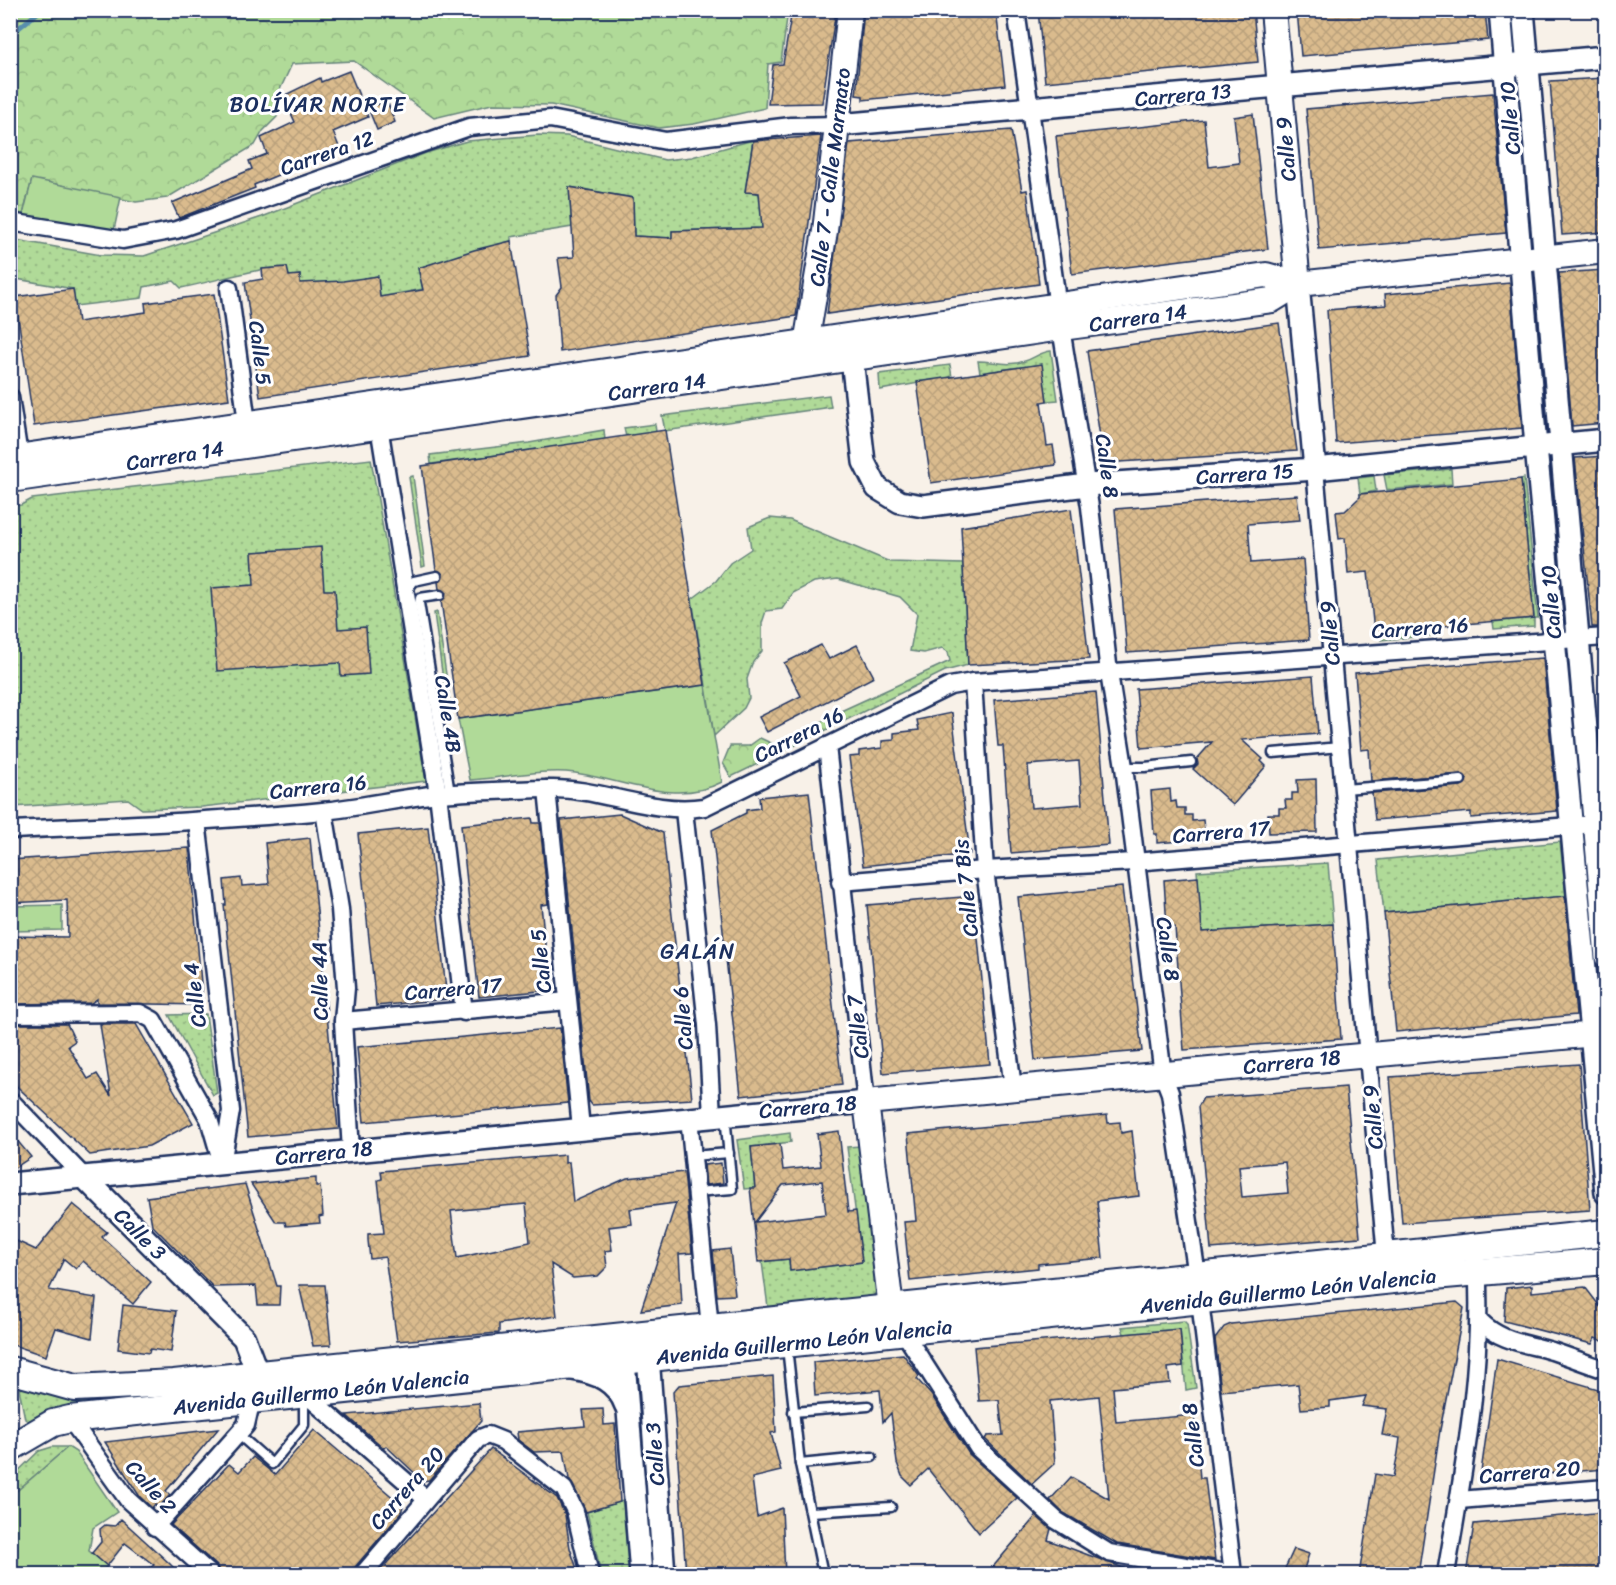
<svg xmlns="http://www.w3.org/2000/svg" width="1616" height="1585" font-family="Sriracha,sans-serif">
<defs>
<pattern id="grass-dots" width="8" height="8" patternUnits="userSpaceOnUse" patternTransform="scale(1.5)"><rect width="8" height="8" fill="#b0da98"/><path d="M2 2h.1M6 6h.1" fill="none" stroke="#97bb85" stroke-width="1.8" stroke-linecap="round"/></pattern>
<pattern id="forest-crowns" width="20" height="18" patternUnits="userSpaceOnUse" patternTransform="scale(1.5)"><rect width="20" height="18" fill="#b0da98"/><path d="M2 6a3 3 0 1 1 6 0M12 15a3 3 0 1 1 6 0" fill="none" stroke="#97bb85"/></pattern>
<pattern id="building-cross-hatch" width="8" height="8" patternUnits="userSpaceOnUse" patternTransform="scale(1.5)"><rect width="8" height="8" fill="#dabb8d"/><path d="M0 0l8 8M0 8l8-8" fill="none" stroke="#baa17c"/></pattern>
</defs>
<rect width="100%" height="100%" fill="#f8f1e8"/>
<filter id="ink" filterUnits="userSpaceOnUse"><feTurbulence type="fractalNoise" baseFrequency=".0167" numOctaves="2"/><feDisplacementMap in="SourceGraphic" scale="12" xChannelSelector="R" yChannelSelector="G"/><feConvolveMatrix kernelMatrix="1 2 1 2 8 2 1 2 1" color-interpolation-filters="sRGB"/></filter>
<g filter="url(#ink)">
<g fill="url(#grass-dots)" stroke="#66847b" stroke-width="1.5">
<path d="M538 135 567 136 665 160 692 157 753 140 745 191 761 194 762 228 672 231V238L634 236 633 198 569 187 572 227 511 237V241L418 268 423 289 380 297 377 276 299 291 300 275 289 276 286 267C251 269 216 281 181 288L174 281 144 287 142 298 75 306 73 289 11 278 10 239 101 255 144 256 262 217 426 153 467 141Z"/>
<path d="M1051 351 1058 400 1047 401 1041 364 980 373 978 361C994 361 1007 367 1025 361 1035 358 1040 352 1051 351Z"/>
<path d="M950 365 952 377 880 390 879 374Z"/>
<path d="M829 395 831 407 665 431 662 416Z"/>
<path d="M655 424 656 432 626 437 624 428Z"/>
<path d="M604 430 605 440 431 464 430 455 529 443Z"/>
<path d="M371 459 426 781 202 807 142 809 128 799 13 807 11 810V506L21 505 32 499Z"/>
<path d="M1451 469 1452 484 1387 490 1384 475Z"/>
<path d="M413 476 425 566 422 567 409 477Z"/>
<path d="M1374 476 1376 491 1360 494 1358 478Z"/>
<path d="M1524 478 1538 618H1534V626L1494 629 1493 622 1534 618 1521 479Z"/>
<path d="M770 518 790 520 890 562 963 564 968 665 945 671 786 750 778 745 843 710 950 661 948 652 942 648 924 653 910 651 917 614 900 597 838 579 814 582 793 593 782 609 766 611 762 623V651L753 662 747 679 749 698 744 708 714 736 692 599 716 581 730 563 751 549 748 527Z"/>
<path d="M437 612 450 702H446L434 613Z"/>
<path d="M1435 627 1437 635 1381 640 1380 631Z"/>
<path d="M1560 842 1566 896 1384 913 1378 860Z"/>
<path d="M1583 846H1585L1602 1010 1600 1011Z"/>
<path d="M1328 863 1333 924 1202 932 1197 871Z"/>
<path d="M206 1014 217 1093 213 1095 169 1015Z"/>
<path d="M790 1133 791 1142 751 1147 755 1188 744 1189 737 1140Z"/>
<path d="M861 1146 878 1290 872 1297 768 1307 762 1262 789 1259 790 1271 862 1262 847 1147Z"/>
<path d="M1184 1321 1187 1324 1196 1388 1186 1390 1180 1329 1124 1334 1122 1327Z"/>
<path d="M568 1352 29 1422 25 1419 19 1389 25 1387 90 1400 111 1399Z"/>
<path d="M52 1447H68L11 1496V1478L39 1451Z"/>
<path d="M623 1501 629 1574H601L587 1512Z"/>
</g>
<g fill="url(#forest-crowns)" stroke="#66847b" stroke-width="1.5">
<path d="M11 11H788L781 62 768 64 765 108 694 124 659 128 551 105 492 104 434 118 354 61 292 64 277 96V117L263 131 255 145 167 198 136 202 32 180 23 215 11 209Z"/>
<path d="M760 738 786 750 731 777 723 763 730 746H749Z"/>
</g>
<g fill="#b0da98" stroke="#66847b" stroke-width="1.5">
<path d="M32 179 121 197 114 230 23 215Z"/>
<path d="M705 685 722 782C672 808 617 776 566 772 535 770 501 778 470 780L458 719Z"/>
<path d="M62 905V930L11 931V906Z"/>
<path d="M68 1447 76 1452 117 1512 93 1528 89 1551 107 1566 100 1574H14L10 1557 11 1496Z"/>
</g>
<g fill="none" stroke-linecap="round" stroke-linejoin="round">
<path stroke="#598fad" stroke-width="5" d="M10 35 41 10"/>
</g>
<g fill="url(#building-cross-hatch)" stroke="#1b2f5e" stroke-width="1.5" fill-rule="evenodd">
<path d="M792 10H836L822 103 768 104 773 65 783 64Z"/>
<path d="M864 10H996L1005 85 863 100V96L856 95Z"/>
<path d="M1038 10H1253L1258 62 1045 82Z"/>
<path d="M1297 10H1485L1488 40 1301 56Z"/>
<path d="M349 71 368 117 333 132 340 149 254 185 255 188 179 218 172 203 252 169 249 161 267 154 261 138 295 122 283 96 320 78 321 82Z"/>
<path d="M1605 78V232L1562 235 1550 81Z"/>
<path d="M1493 93 1506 233 1319 250 1306 109Z"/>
<path d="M387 101 395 122 377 130 368 108Z"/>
<path d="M1253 114 1268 249 1072 274 1056 136 1204 120 1209 167 1239 163 1234 117Z"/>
<path d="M1011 130 1022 191 1027 190 1039 284 827 314 849 143Z"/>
<path d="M821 136 796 316 560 352 556 295 562 287 558 258 574 257 569 187 633 198 634 236 672 238V231L762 228 759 193 745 192 753 141Z"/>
<path d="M511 241 530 356 260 397 245 282 263 279 262 269 287 267 289 276 300 275V283L343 281 378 276 380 297 423 290 418 268 474 250Z"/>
<path d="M1605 270V423L1572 426 1559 273Z"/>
<path d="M1510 283 1522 428 1336 443 1327 310 1386 305 1385 294Z"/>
<path d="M73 289 78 322 146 312 145 303 214 294 229 399 34 426 15 297Z"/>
<path d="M1279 323 1297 451 1104 463 1087 351Z"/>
<path d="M1042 364 1047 401 1041 402 1047 446 1053 445 1056 465 931 483 917 382Z"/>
<path d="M665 430 705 685 458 719 441 601 446 593 439 589 438 582 443 575 436 570 422 466Z"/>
<path d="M1605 456V627H1592L1575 458Z"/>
<path d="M1521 479 1534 618 1374 632 1368 572 1348 574 1345 538 1339 539 1336 512 1345 511 1360 497V494Z"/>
<path d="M1297 495 1300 520 1248 524 1251 563 1303 559 1309 640 1127 653 1115 509Z"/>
<path d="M1071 509 1089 659 968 665 961 527Z"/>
<path d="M321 547 324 590H335L338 629 366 627 369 674 341 676 340 663 217 671 211 588 254 585 252 552Z"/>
<path d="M821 645 829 659 857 645 874 677 767 732 759 717 801 696 784 663Z"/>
<path d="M1543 658 1557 811 1471 818V812L1375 820 1372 793 1461 786 1467 779 1461 774 1371 781 1369 749 1361 750 1355 673Z"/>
<path d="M1313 676 1318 734 1242 740 1263 759 1261 761 1266 766 1233 805 1193 769 1198 764 1197 759 1212 742 1141 748 1136 689Z"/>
<path d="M1096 692 1109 845 1011 853 1003 746H998L994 700ZM1079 761 1082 804 1031 808 1028 765Z"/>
<path d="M952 713 970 854 863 866 849 757 859 756V751L882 748V741L894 740V733L919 730 917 720Z"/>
<path d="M1316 779 1317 832 1269 833 1268 814H1279V808H1286L1285 800H1292V793H1298L1297 780Z"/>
<path d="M1170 789 1171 802 1176 801 1177 808H1185V815H1192V821L1203 820 1205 839 1157 843V834H1154L1151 791Z"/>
<path d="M809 792 842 1085 741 1096 712 830 746 813V810L760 808 759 797Z"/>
<path d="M620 814 663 833 692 1099 592 1105 589 1101 561 820Z"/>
<path d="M532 818 533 823H540L548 904 541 905 550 990 479 997 461 825Z"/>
<path d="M428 827 447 999 376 1006 358 834Z"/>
<path d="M310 838 338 1129 248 1137 224 905H226L224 880 241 878 242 886 269 884 265 843Z"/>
<path d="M189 848 203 1005 97 1003V999L91 1003 10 1004V936L68 937 67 900 10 903V860Z"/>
<path d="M1198 877 1202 932 1333 924 1341 1039 1184 1050 1175 927 1167 928 1164 880Z"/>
<path d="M1122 887 1142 1051 1035 1060 1018 897Z"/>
<path d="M974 896 990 1064 883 1073 867 905Z"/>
<path d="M1565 896 1576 1015 1396 1032 1384 913Z"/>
<path d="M10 1024H67L75 1041 68 1046 77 1061 88 1079 97 1074 111 1096 100 1024H136L193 1123 149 1146 90 1155 10 1080Z"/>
<path d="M560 1028 568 1103 364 1122 357 1047Z"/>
<path d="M1579 1064 1590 1210 1402 1223 1390 1077Z"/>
<path d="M1346 1087 1360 1237 1211 1249 1198 1107 1203 1098ZM1285 1162 1288 1193 1242 1197 1239 1166Z"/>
<path d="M1107 1115 1108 1123 1120 1122 1121 1133 1132 1131 1139 1196 1097 1201 1103 1258 1038 1264V1268L910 1281 904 1222 916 1221 908 1134Z"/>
<path d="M839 1131 848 1212 856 1211 862 1262 790 1271 789 1259 758 1262 750 1188H755L751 1147 780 1144 783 1170 821 1166 817 1134ZM822 1181 826 1214 755 1222 783 1185Z"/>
<path d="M10 1132 31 1157 10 1171Z"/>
<path d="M565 1155V1163L569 1162 573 1202 627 1178 684 1172 692 1253 679 1254 682 1305 641 1310 676 1203 630 1209 632 1224 609 1227 612 1250 605 1251 607 1267 598 1276 573 1278 551 1264 557 1316 499 1324V1333L397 1341 385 1257 370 1259 368 1240V1234L384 1233 378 1180 382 1179 381 1171ZM526 1204 530 1242 457 1258 451 1211Z"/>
<path d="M721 1163 723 1183 706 1185 704 1165Z"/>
<path d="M316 1178V1186H320L322 1204 323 1216 319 1217 320 1223 286 1226 285 1222H276L251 1184Z"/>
<path d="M245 1184 277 1286H280L279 1305H258L256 1286 213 1287 152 1225 147 1197Z"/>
<path d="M73 1204 107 1232 102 1237 151 1282 133 1304 83 1261 76 1269 64 1259 49 1290 96 1298 92 1338 56 1328 46 1356 10 1344V1238L36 1250Z"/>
<path d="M730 1249 735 1295 717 1296 713 1251Z"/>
<path d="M299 1285H325L331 1345 313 1346Z"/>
<path d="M1532 1285V1292L1585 1287 1605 1313V1342L1595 1338 1592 1344 1504 1321 1506 1288Z"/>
<path d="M1457 1302 1464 1308 1440 1430 1418 1575H1359L1375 1474 1393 1477 1398 1453 1400 1438 1382 1435 1387 1409 1362 1406 1366 1396 1330 1401V1407L1301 1409 1298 1384 1221 1391 1215 1339 1224 1327 1231 1324Z"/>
<path d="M123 1305 176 1311 171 1352 150 1349 149 1353 118 1349Z"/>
<path d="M1180 1329 1183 1366 1168 1368 1170 1383 1113 1388 1116 1422 1194 1415 1200 1478H1205L1215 1560 1117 1544 1062 1512 1050 1500 1071 1477 1109 1499 1099 1396 1050 1401 1055 1463 1032 1484 985 1439 987 1436 1003 1435 999 1400 979 1401 974 1347Z"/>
<path d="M903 1354 919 1376 917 1379 932 1396 969 1454 1017 1498 979 1533 928 1469 911 1485 902 1476 897 1463 891 1413 883 1422 880 1390 815 1396 813 1362Z"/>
<path d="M1497 1359 1605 1391V1469L1480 1479Z"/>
<path d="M773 1376 776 1432 771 1433 781 1471 752 1478 757 1517 782 1508 785 1575H686L673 1392 679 1385Z"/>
<path d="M479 1403 481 1421 429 1480 423 1481 386 1446 384 1448 346 1415Z"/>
<path d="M603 1409 604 1425 615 1424 620 1502 586 1512 569 1479 564 1451 534 1452 518 1440 517 1432 585 1426 583 1410Z"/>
<path d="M218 1429 166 1491 170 1495 158 1508 155 1504 152 1508 140 1497 105 1442Z"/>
<path d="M314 1430 403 1506 401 1513 355 1567 353 1575H220L217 1566 171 1525 229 1464 239 1472 253 1457 275 1475Z"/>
<path d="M491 1449 557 1498 565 1515 570 1548 579 1575H376Z"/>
<path d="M1605 1512V1575H1466L1474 1524Z"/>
<path d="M1036 1516 1051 1529 1048 1540 1134 1572 1133 1575H986Z"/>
<path d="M121 1519 168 1562 181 1575H140L154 1565 125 1543 107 1566 92 1553 101 1542 100 1529 105 1525 115 1526Z"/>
<path d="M1294 1549 1309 1554 1302 1575H1282Z"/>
</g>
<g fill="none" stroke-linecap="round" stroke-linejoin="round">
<defs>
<g id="service">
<path d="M407 590 414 581 437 576"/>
<path d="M440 595 420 598 419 603 450 793"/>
<path d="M1273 753 1340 747"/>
<path d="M1124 767H1145L1191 762"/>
<path d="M1344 789 1461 780"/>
<path d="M692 1156 729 1153"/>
<path d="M696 1192 732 1189 725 1115"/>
<path d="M787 1347 800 1464 823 1574"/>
<path d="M793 1412 868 1406"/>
<path d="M238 1434 272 1464 304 1425V1396"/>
<path d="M800 1464 872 1457"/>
<path d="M811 1512 891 1507"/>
</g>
<g id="minor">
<path d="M1016 10 1058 307"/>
<path d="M10 222 123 240 176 230 469 127 550 119 666 141 791 126 838 125"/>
<path d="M229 288 247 423"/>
<path d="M10 397 19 456"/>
<path d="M379 426 438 794 464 1012"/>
<path d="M1315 469 1386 1256"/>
<path d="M973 682 985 870 1013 1088"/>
<path d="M827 746 866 1102"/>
<path d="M547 789 581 1128"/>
<path d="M684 810 707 1025 712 1116"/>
<path d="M324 811 340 909 346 988 343 1021 351 1151"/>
<path d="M197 821 231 1111 222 1164"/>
<path d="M10 830C115 825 219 821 323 811 362 807 400 798 439 794 475 791 512 790 548 789 601 787 650 815 704 807L950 686 973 682 1606 637"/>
<path d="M840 882 985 870 1134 862 1606 823"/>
<path d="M10 1014 140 1013 153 1020 209 1119 221 1160"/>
<path d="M343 1021 568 1001"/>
<path d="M10 1100 84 1177"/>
<path d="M689 1118 710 1327"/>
<path d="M1480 1321C1501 1342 1525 1343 1552 1351 1570 1357 1588 1364 1606 1370"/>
<path d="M903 1331 978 1448 1056 1520 1109 1553 1233 1574 1197 1276 1170 1093 1163 1075 1124 767 1109 673 1090 507 1061 328"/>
<path d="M304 1393 426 1499"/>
<path d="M70 1419 128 1500 210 1574"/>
<path d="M1459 1500 1606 1488"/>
<path d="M155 1527 246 1425 252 1399"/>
<path d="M363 1574 478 1439 488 1435 503 1441 564 1489 575 1511 590 1574"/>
<path d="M1446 1574C1463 1473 1484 1367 1477 1263"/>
</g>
<g id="tertiary">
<path d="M1500 10 1536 447 1606 1193"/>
<path d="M1523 10 1606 957"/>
<path d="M838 125 1606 57"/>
<path d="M1298 284 1315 469"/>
<path d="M852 359 864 462 877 488 900 502 923 506 1087 485 1315 469 1606 440"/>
<path d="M84 1177 244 1338 258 1375"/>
<path d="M10 1184 866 1102"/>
<path d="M647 1342 664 1574"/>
<path d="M624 1361 641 1574"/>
<path d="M572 1369C597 1373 617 1381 626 1406"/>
</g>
<g id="secondary">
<path d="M1273 10 1298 284"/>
<path d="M806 344 825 231 850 10"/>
<path d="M10 458 1266 275 1298 284 1606 251"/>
<path d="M10 480 1061 328 1272 300 1298 284"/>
<path d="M891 1308 866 1102 1606 1033"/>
</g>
<g id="primary">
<path d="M10 1370 75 1388 174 1383 1606 1233"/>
<path d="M10 1448 53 1423 70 1419 1422 1277 1606 1261"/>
</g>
</defs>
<use href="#service" stroke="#1b2f5e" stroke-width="13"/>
<use href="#minor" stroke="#1b2f5e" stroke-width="21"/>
<use href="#tertiary" stroke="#1b2f5e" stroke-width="26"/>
<use href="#secondary" stroke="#1b2f5e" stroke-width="28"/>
<use href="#primary" stroke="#1b2f5e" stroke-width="30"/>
<use href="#service" stroke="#fff" stroke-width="8"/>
<use href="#minor" stroke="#fff" stroke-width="16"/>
<use href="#tertiary" stroke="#fff" stroke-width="21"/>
<use href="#secondary" stroke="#fff" stroke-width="24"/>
<use href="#primary" stroke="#fff" stroke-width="26"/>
</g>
</g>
<g text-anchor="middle" stroke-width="6" stroke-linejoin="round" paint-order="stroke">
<g font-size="21" fill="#1b2f5e" stroke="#fff">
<text transform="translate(1183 95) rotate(-5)" y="7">Carrera 13</text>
<text transform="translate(1510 118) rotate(-95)" y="7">Calle 10</text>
<text transform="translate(1286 149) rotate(-95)" y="7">Calle 9</text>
<text transform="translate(327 153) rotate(-19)" y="7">Carrera 12</text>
<text transform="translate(830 177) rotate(-83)" y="7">Calle 7 - Calle Marmato</text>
<text transform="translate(1138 318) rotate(-8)" y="7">Carrera 14</text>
<text transform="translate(260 353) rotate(83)" y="7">Calle 5</text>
<text transform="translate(657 387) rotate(-8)" y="7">Carrera 14</text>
<text transform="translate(175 456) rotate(-9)" y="7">Carrera 14</text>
<text transform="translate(1107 466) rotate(82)" y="7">Calle 8</text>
<text transform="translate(1245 474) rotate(-4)" y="7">Carrera 15</text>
<text transform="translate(1551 602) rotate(-95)" y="7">Calle 10</text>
<text transform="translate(1420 628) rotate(-4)" y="7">Carrera 16</text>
<text transform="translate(1330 633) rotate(-95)" y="7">Calle 9</text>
<text transform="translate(448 714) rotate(81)" y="7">Calle 4B</text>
<text transform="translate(799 735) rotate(-27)" y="7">Carrera 16</text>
<text transform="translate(318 787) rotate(-6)" y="7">Carrera 16</text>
<text transform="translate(1221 832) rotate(-5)" y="7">Carrera 17</text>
<text transform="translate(966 888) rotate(-96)" y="7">Calle 7 Bis</text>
<text transform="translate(1168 949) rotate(82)" y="7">Calle 8</text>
<text transform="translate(541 961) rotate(-96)" y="7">Calle 5</text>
<text transform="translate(320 981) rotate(-91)" y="7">Calle 4A</text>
<text transform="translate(453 989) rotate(-5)" y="7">Carrera 17</text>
<text transform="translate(195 995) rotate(-97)" y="7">Calle 4</text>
<text transform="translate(683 1018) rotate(-95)" y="7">Calle 6</text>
<text transform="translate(858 1027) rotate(-97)" y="7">Calle 7</text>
<text transform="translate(1292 1062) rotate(-6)" y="7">Carrera 18</text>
<text transform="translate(808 1107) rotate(-5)" y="7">Carrera 18</text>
<text transform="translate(1373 1117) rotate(-95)" y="7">Calle 9</text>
<text transform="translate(324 1153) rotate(-6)" y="7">Carrera 18</text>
<text transform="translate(140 1234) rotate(45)" y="7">Calle 3</text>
<text transform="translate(1288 1291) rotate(-6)" y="7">Avenida Guillermo León Valencia</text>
<text transform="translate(804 1342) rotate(-6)" y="7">Avenida Guillermo León Valencia</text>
<text transform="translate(321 1392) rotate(-6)" y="7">Avenida Guillermo León Valencia</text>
<text transform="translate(1193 1435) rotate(-97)" y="7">Calle 8</text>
<text transform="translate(655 1454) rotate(-94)" y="7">Calle 3</text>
<text transform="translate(1530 1472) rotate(-5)" y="7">Carrera 20</text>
<text transform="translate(151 1487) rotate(48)" y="7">Calle 2</text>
<text transform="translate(407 1488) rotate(-49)" y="7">Carrera 20</text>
</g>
<g font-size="22" letter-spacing="1.5" fill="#1b2f5e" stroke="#fff">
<text x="318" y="112">BOLÍVAR NORTE</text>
<text x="698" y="959">GALÁN</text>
</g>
</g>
<rect width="1616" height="1585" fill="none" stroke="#fff" stroke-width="36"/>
<rect x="18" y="18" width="1580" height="1549" fill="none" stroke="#1b2f5e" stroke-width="2" filter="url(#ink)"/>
</svg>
